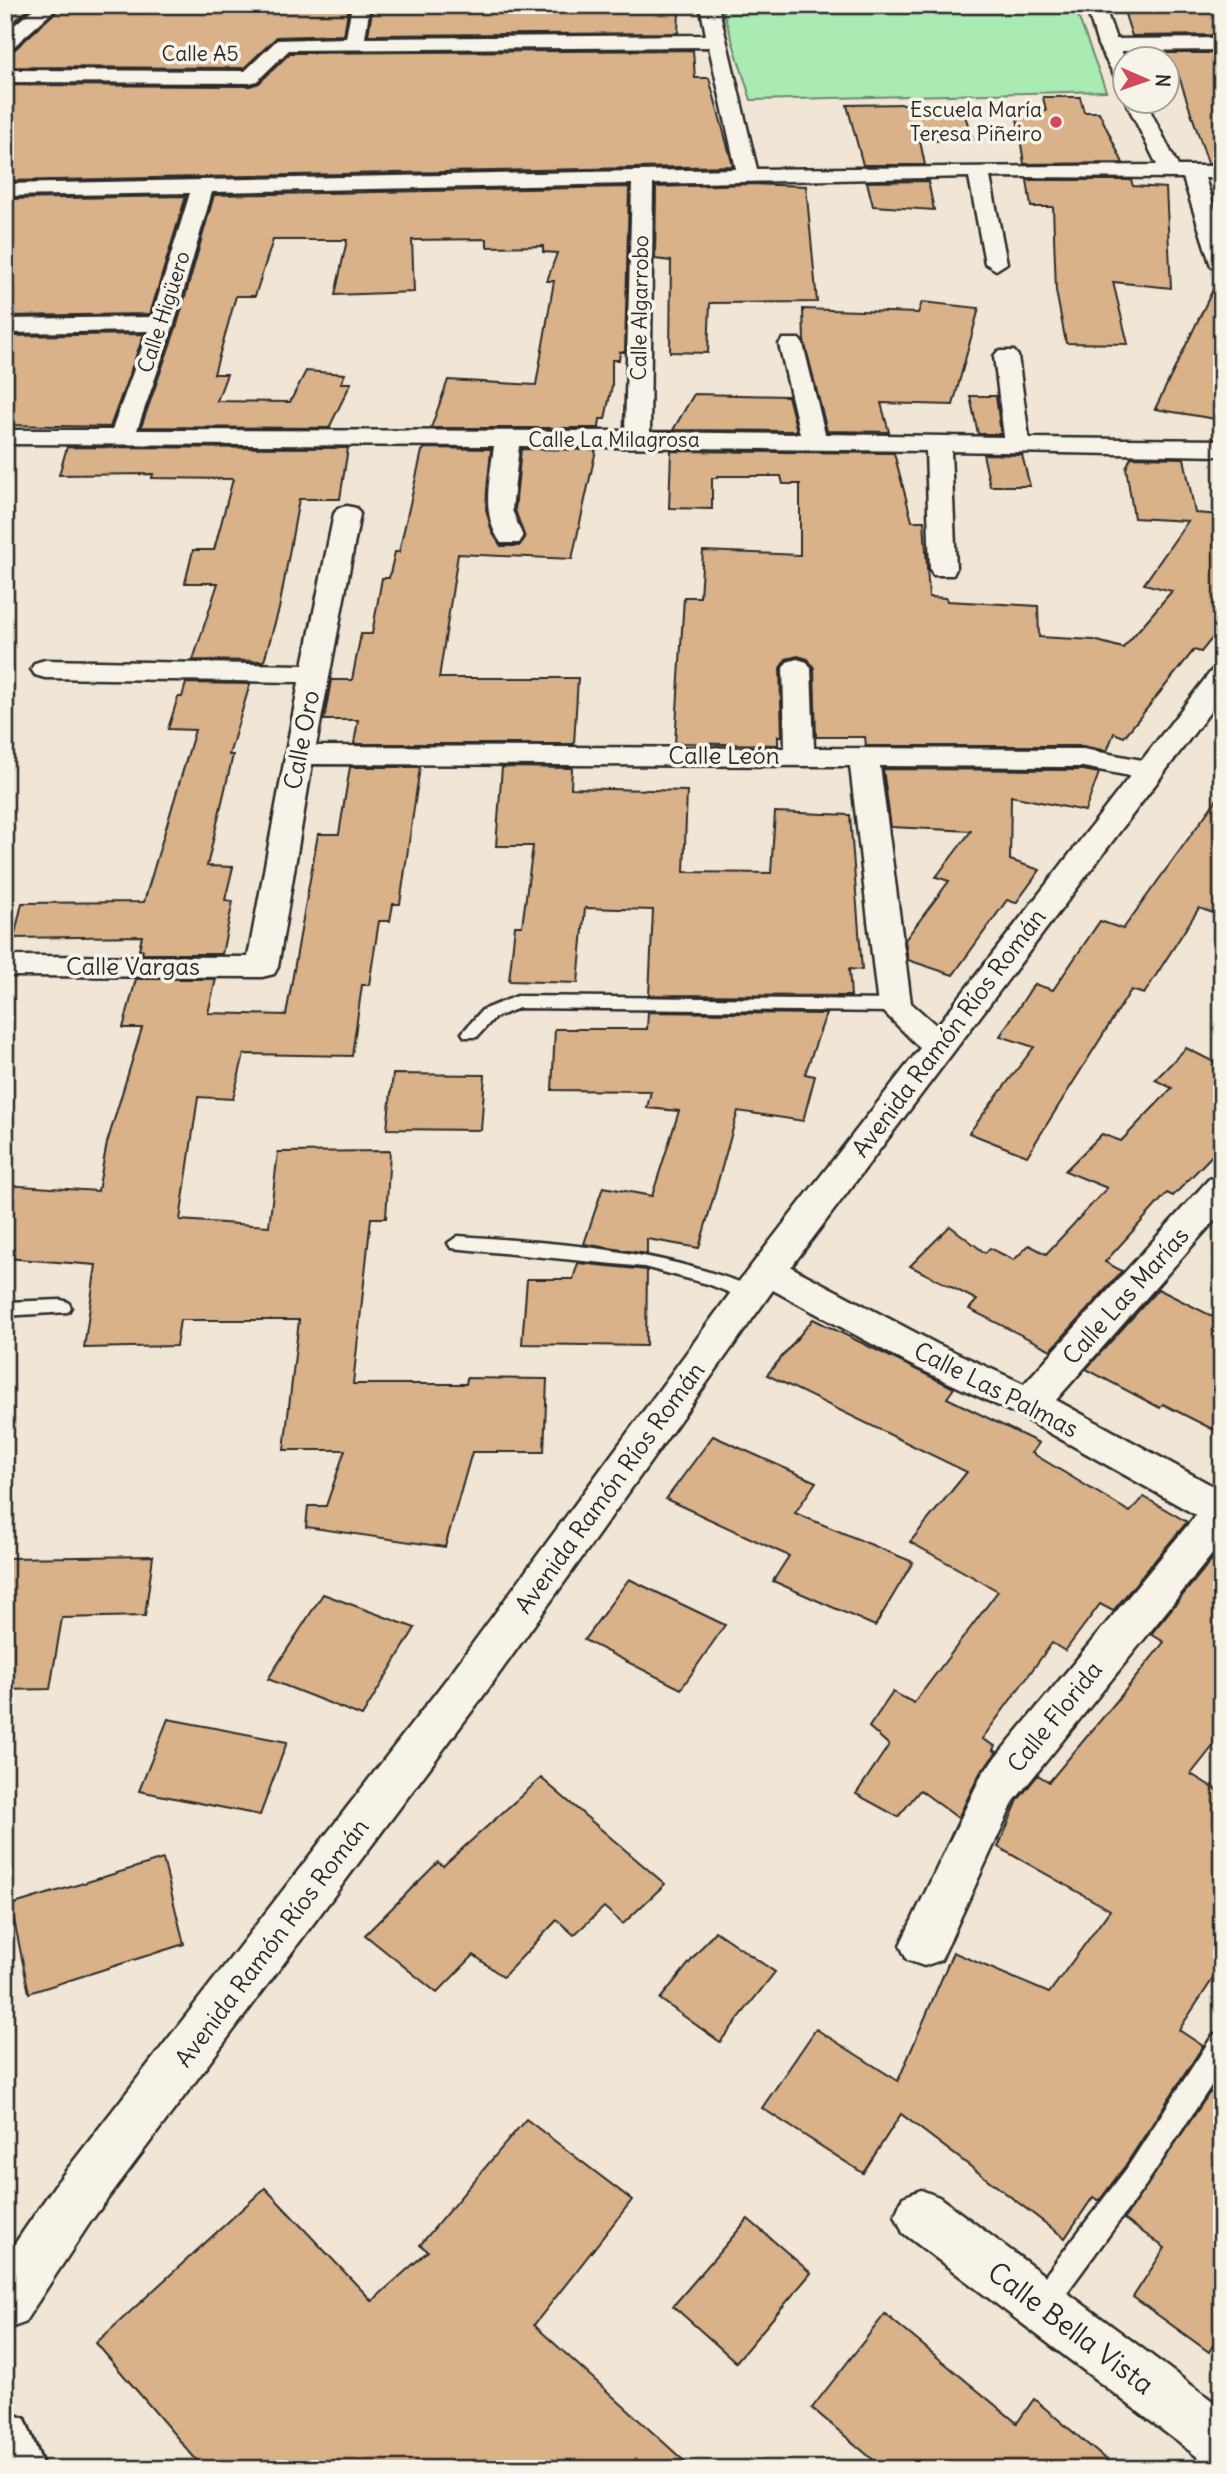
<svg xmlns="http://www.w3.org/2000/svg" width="1227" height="2474" font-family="Delius,sans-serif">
<rect width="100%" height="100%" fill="#f1e6d5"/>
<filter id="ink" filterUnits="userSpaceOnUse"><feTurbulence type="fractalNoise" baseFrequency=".0143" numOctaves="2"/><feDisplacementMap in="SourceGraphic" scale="14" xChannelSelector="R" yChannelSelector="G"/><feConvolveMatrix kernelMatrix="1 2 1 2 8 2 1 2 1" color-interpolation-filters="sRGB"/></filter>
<g filter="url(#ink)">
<path fill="#aaeab3" stroke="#6a8a6f" stroke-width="2" d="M721 5H1074L1106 91 751 100Z"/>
<g fill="#d9b28a" stroke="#2b2b2b" stroke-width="2">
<path d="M5 5H34L5 29Z"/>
<path d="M63 5H349L344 35 277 37 244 68 5 67V52L14 50Z"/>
<path d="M373 5 509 10 510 5H666L665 11 679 12 678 33 368 35Z"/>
<path d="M1122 5H1222V35L1132 36Z"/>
<path d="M693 50 695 78H709L733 166 5 181V85L250 86 259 83 290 53Z"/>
<path d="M1138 53H1222V163H1208L1176 68H1167V60H1140Z"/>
<path d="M1043 97H1080L1084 112H1099L1123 163 1024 164 1016 111H1046Z"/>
<path d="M961 103 973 140 920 141 925 165H863L847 105Z"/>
<path d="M1027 180H1131L1133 186 1166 188 1171 288 1113 282 1128 344 1066 343 1056 291 1053 207H1031Z"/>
<path d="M928 181 934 210 873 206 867 182Z"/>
<path d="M750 184 806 186 817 302 710 303 708 353 670 352 671 261 655 259 656 187Z"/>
<path d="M629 187 625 352H620L619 360H612V386L605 419H600L599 428H431L448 380 536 385 554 281H547L557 253 543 252V246L487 247V239L412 240 414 292 335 295 347 240H273L255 296H236L214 374H227L217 401 290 402 306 371 345 374 341 383H351L329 428 141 427 177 325 214 195Z"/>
<path d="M186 196 150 314 5 316V199Z"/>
<path d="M1220 275 1222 420 1155 409Z"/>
<path d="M922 302 979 308 953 405 881 403 889 432 827 431 804 341 803 309 918 313Z"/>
<path d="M144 334 110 427 5 425V336Z"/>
<path d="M694 394 788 396 797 431 673 430Z"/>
<path d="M970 396H996L1001 434H978Z"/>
<path d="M67 447 348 448 340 499H299L279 609 264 661 193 660 218 583H185L193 550H214L233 479 152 478 153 474 59 475Z"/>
<path d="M425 448 491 449 486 509 492 532 501 546H519L525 538 515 510 521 449 596 450 572 559 458 554 439 678H578L574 744H354L358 720H324L331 680H352L361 634H372L382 578H389L395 552H399L422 451Z"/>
<path d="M671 451 894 453 912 521H924L929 597 946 598 947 601 1038 606 1039 637 1094 640 1123 648 1172 591 1144 584 1188 521 1134 518 1126 468 1131 457 1184 458 1195 513 1222 515V626L1201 652 1194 650 1124 737 1114 733 1107 751 1083 746H866L865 737H816L814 668 808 659 798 656 786 659 780 668 782 736H778V745L675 743 684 597H700L703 551 800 555V484H783L781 476H717V478H712V509L669 508Z"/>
<path d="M983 454 1022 455 1030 486H990Z"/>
<path d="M186 683 250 684 229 755H233L207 866 233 867 225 900 233 901 222 954H142L143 950H139L142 936 14 938 22 903 144 902 195 730 168 729 178 697H182Z"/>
<path d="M350 767H420L400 904H393L390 921H379L369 985H362L352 1056 244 1054 233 1099 198 1097 180 1220 269 1226 278 1152 390 1151 386 1218H371L353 1384H466L467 1378 547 1379 544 1452H472L445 1547 306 1527 308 1506H326L345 1450H284L299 1320H180L176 1346 84 1348 96 1265 5 1258V1185L98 1191 107 1143 142 1028H123L136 979H216L208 1013 286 1015 318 834H339Z"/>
<path d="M502 767 572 768 571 788 687 791 684 872 771 873 775 812 850 815 862 970 849 969 851 996 649 995 653 910 585 908 578 983 509 981 515 926H522L533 846H496Z"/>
<path d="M883 769 1083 770 1099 773 1085 811 1011 796 1010 860 1040 870 1016 903 1007 900 953 975 908 960 905 940 949 881 936 877 971 831 891 827Z"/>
<path d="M1222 792V916L1199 908 1144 994 1131 990 1027 1156 969 1133 1034 1047 1000 1036 1034 984 1053 990 1100 921 1123 929Z"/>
<path d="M648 1012 826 1014 805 1074 815 1076 803 1121 738 1111 699 1248 647 1239V1254L584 1244 603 1187 652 1196 679 1111 647 1108 651 1091 552 1090 555 1029H647Z"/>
<path d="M1186 1048 1222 1066V1145L1173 1196 1167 1193 1105 1262 1122 1271 1051 1350 969 1309 977 1300 910 1266 950 1226 985 1253 990 1248 1014 1260 1029 1245 1046 1254 1107 1188 1065 1171 1102 1134 1121 1141 1172 1088 1155 1080Z"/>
<path d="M393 1074 485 1075 481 1130 387 1129Z"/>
<path d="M578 1263 647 1270 646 1346 522 1344 527 1279H573Z"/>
<path d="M1158 1289 1222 1321V1434L1163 1404 1160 1408 1086 1369Z"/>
<path d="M813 1319 954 1388 947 1398 1039 1443 1032 1453 1130 1512 1144 1497 1187 1522 1113 1611 1100 1604 1065 1651 1052 1643 982 1739 995 1746 993 1750 997 1752 980 1773 958 1818 920 1790 898 1817 856 1794 889 1745 869 1727 893 1692 914 1703 998 1591 910 1542 967 1472 767 1375Z"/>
<path d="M713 1436 816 1482 795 1513 913 1562 875 1626 773 1581 789 1556 666 1499Z"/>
<path d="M1222 1547V1735L1191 1774 1222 1793V1965L1179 2030 1203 2046 1125 2166 1099 2201 1093 2197 1065 2238 901 2114 863 2173 762 2108 816 2029 898 2081 953 1952 1049 1993 1110 1910 998 1847 1018 1800 1038 1775 1049 1782 1120 1697 1164 1642 1151 1634Z"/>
<path d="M153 1556 145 1616 62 1618 50 1689 5 1690V1558Z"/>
<path d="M629 1579 725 1625 681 1689 584 1640Z"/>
<path d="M323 1594 415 1628 362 1716 268 1679Z"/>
<path d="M168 1719 287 1742 260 1815 139 1791Z"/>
<path d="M541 1778 665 1884 623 1924 604 1907 574 1935 557 1920 503 1977 474 1955 437 1993 365 1935 438 1862 443 1866Z"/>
<path d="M163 1859 184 1944 29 1993 11 1905Z"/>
<path d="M715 1931 775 1972 720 2042 660 1999Z"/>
<path d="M1210 2092 1222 2100V2330L1209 2352 1133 2297 1165 2248 1124 2219Z"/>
<path d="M526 2119 632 2200 534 2325 693 2469H204L96 2343 265 2188 372 2301 428 2251 420 2245Z"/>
<path d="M748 2219 811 2273 736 2362 673 2306Z"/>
<path d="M885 2314 1017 2423 1034 2399 1117 2469H884L812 2408Z"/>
</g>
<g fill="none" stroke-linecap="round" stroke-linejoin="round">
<defs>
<g id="lane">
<path d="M517 996 895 1000 904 1006 895 1012 519 1008 494 1018 477 1037H465L462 1033 482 1010Z"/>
<path d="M458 1236C561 1243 660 1249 757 1289L760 1294 750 1301 708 1284 644 1267 451 1248 448 1243Z"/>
<path d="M61 1300 68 1302 71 1307 68 1312 5 1316V1302Z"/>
<path d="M1222 2031V2067L1211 2086 1145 2186 1051 2314 1041 2318 1031 2314 1027 2304 1031 2294 1127 2168 1213 2035Z"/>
</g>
<g id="street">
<path d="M352 5H370L365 38 706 35 700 5H718L757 169 1157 165 1126 102H1146L1178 166H1222V178H1205L1222 231V273L1211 266 1183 178 990 177 1007 263 996 270 985 263 969 177 653 184 650 432 800 434 779 344 783 339H799L803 344 825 434 1004 437 994 356 998 351H1014L1018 356 1029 438 1222 440V456L951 451 956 569 953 575H933L930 569 926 451 519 446 512 510 523 537 519 543H501C480 513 490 480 494 446L5 444V430H112L148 331 5 333V319L152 317 190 193 5 196V184L736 169 709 47 289 50 257 81 250 83 5 82V70L245 71 277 40 346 38ZM632 184 625 431 137 430 174 324 212 192Z"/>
<path d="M1086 5H1104L1116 39 1222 38V50L1121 51 1126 60V86L1119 84 1098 45Z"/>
<path d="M347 506 356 508 360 514 316 746 785 748 783 668 787 662 797 659 807 662 811 668 814 748 1083 749 1142 760 1212 670 1222 668V696L791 1267 937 1344 1024 1384 1209 1179 1222 1176V1212L1056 1400 1222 1491V1542L1014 1801 941 1960 924 1966 907 1960 900 1945 982 1774 1196 1515 1016 1414 909 1364 773 1290 481 1699 91 2221 24 2323 5 2330V2258L55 2185 451 1673 737 1284 920 1048 878 1006 850 766 312 764 278 967 274 974 262 977 5 976V956L248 957 299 682 45 678 35 675 31 669 35 663 45 660 303 665 334 514 338 508ZM880 766 1083 767 1130 776 937 1026 911 1003Z"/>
<path d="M921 2190 939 2197 1222 2408V2469L1203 2461 903 2233 895 2215 903 2197Z"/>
</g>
<g id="secondary">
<path d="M38 5H60L12 48 5 50V33Z"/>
<path d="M5 2411 25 2419 44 2469H5Z"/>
</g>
</defs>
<use href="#lane" stroke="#2b2b2b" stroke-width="5"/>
<use href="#street" stroke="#2b2b2b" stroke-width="5"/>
<use href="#secondary" stroke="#2b2b2b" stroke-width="6"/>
<use href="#lane" fill="#f7f3e8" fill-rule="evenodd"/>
<use href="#street" fill="#f7f3e8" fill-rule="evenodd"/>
<use href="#secondary" fill="#f7f3e8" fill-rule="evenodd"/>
</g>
</g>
<circle fill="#d1495b" stroke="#f7f3e8" stroke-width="2.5" cx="1056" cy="122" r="7"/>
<g text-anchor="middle" stroke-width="7" stroke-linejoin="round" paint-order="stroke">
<g font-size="21" fill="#2b2b2b" stroke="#f7f3e8">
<text x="200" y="61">Calle A5</text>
<text transform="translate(640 308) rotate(-89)" y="7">Calle Algarrobo</text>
<text transform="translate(164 312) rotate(-72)" y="7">Calle Higüero</text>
<text x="614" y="447">Calle La Milagrosa</text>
</g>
<g font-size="21" fill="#2b2b2b" stroke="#f7f3e8" text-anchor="end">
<text x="1042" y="117">Escuela María<tspan x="1042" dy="24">Teresa Piñeiro</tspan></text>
</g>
<g font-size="24" fill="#2b2b2b" stroke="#f7f3e8">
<text transform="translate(302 740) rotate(-79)" y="8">Calle Oro</text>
<text x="724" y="764">Calle León</text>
<text x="133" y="975">Calle Vargas</text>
<text transform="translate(949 1033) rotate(-53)" y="8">Avenida Ramón Ríos Román</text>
<text transform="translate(1126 1296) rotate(-48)" y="8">Calle Las Marías</text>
<text transform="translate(996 1390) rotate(27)" y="8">Calle Las Palmas</text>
<text transform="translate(610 1488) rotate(-54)" y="8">Avenida Ramón Ríos Román</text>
<text transform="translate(1055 1717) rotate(-51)" y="8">Calle Florida</text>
<text transform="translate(272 1943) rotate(-53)" y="8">Avenida Ramón Ríos Román</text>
</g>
<g font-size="28" fill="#2b2b2b" stroke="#f7f3e8">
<text transform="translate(1071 2328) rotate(37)" y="10">Calle Bella Vista</text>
</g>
</g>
<rect width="1227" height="2474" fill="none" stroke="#f7f3e8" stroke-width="28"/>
<rect x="14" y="14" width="1199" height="2446" fill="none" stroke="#2b2b2b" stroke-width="2.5" filter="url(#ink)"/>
<g transform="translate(1146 80) rotate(92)"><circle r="33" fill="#f7f3e8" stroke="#a5a39c" stroke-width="2"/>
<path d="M0-5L12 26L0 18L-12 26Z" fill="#d1495b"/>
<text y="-10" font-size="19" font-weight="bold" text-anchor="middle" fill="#2b2b2b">N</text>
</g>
</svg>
